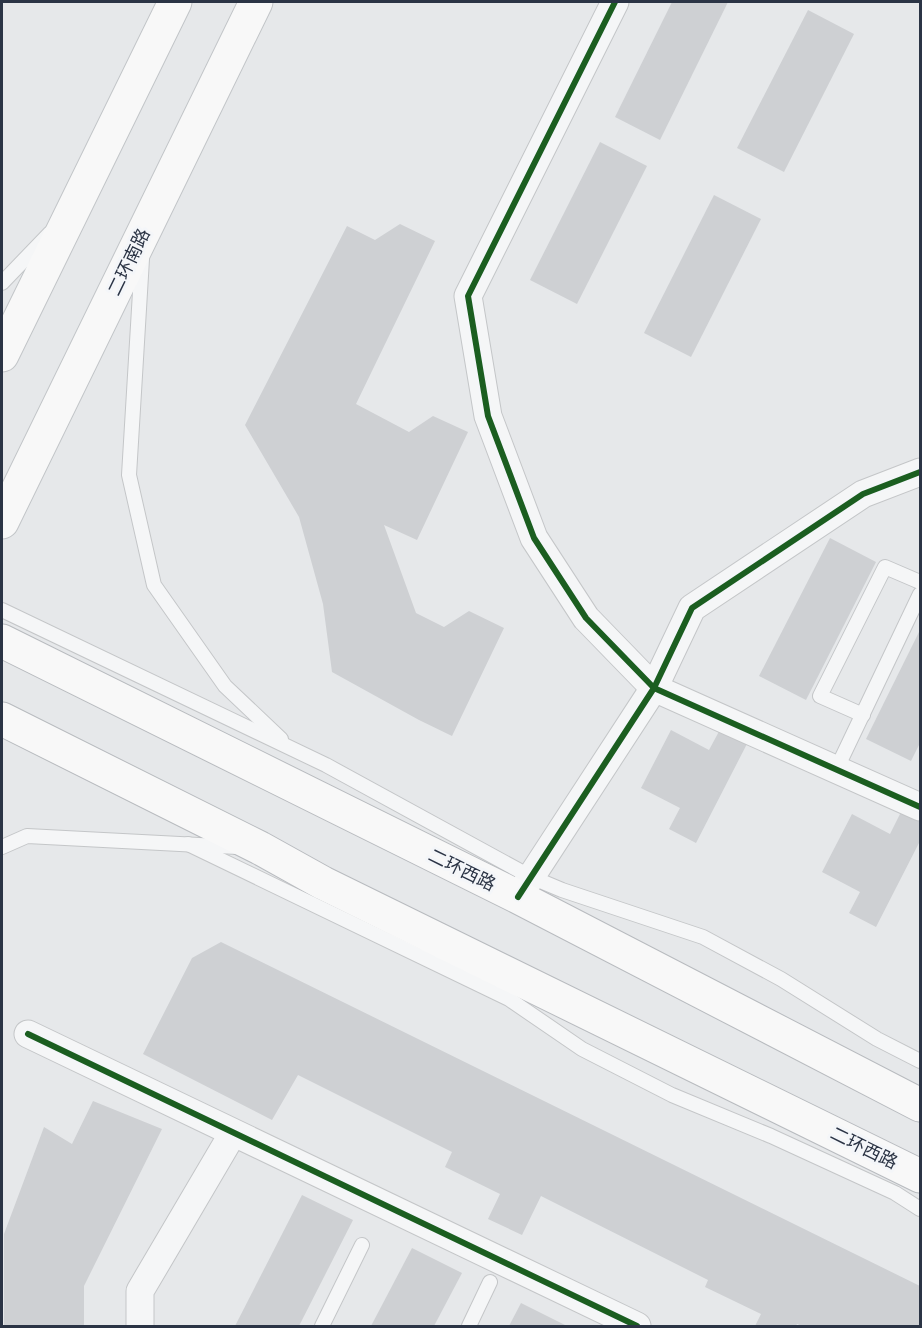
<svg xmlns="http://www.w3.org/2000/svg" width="922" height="1328" font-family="'Space Grotesk','Noto Sans SC',sans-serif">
<rect width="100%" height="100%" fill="#e6e8ea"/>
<g fill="#ced0d3">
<path d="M672 2H728L660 140 615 117Z"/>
<path d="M808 10 854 34 784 172 737 148Z"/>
<path d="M600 142 647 166 577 304 530 280Z"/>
<path d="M714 195 761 219 691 357 644 333Z"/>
<path d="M400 224 435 241 356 404 409 432 433 416 468 432 417 540 384 525 416 613 444 627 469 611 504 628 452 736 419 720 332 672 323 604 299 517 245 425 347 226 375 240Z"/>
<path d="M830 538 876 562 806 700 759 676Z"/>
<path d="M920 630V743L911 761 866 739Z"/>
<path d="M723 724 750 738 696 843 669 829 680 808 641 788 671 730 709 750Z"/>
<path d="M903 808 920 817V841L876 927 849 913 860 892 822 872 852 814 890 834Z"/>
<path d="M221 942 920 1286V1326H802L797 1324 796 1326H755L761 1314 705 1287 708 1280 541 1196 522 1235 488 1219 500 1194 445 1167 452 1152 298 1075 272 1120 143 1054 192 958Z"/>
<path d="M93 1101 162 1129 84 1286V1326H4V1234L44 1127 72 1144Z"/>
<path d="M302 1195 353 1220 299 1326H235Z"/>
<path d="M412 1248 462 1273 434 1326H371Z"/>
<path d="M521 1303 567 1326H509Z"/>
</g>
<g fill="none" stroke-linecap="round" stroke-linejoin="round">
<defs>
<g id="service">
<path d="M142 259 129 475 154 585 225 686 281 739"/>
<path d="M2 283 50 233"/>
<path d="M2 610 326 765 531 877 562 890 703 937 781 979 877 1039 920 1061"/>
<path d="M863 715 820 696 885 567 920 582"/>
<path d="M837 768 920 594"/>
<path d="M188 844 509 999 582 1049 672 1095 771 1136 895 1193 920 1209"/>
<path d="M2 847 27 836 237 847"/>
<path d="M322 1326 362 1245"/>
<path d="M469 1326 490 1282"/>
</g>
<g id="minor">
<path d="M615 2 468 296 488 416 534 538 586 618 654 688 920 807"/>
<path d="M518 897 654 688 692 608 863 494 920 472"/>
<path d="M28 1034 637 1326"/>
<path d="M140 1326V1291L233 1133"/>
</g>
<g id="primary">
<path d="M2 355 175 2"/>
<path d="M2 522 256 2"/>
</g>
<g id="trunk">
<path d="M2 641 518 897 920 1105"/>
<path d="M2 719 260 848 323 883 920 1176"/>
</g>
</defs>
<use href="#service" stroke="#c4c6c8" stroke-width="16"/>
<use href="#minor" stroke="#c4c6c8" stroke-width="29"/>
<use href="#primary" stroke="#c2c5c8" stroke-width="35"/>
<use href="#trunk" stroke="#b8bbbf" stroke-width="35"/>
<use href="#service" stroke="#f5f6f7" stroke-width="14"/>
<use href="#minor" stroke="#f5f6f7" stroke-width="27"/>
<use href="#primary" stroke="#f8f8f8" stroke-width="33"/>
<use href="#trunk" stroke="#f8f8f8" stroke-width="33"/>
<defs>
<g id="cycleway">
<path d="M615 2 468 296 488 416 534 538 586 618 654 688 920 807"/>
<path d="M518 897 654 688 692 608 863 494 920 472"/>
<path d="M28 1034 637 1326"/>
</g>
</defs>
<use href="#cycleway" stroke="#f4f6f9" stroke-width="10"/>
<use href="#cycleway" stroke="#1b5e20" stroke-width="6"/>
</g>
<g text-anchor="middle" stroke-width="6" stroke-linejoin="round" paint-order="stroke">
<g font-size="18" fill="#2b3445" stroke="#f4f6f9">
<text transform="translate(129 262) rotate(-64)" y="6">二环南路</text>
<text transform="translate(462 870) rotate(26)" y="6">二环西路</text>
<text transform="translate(864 1148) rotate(26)" y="6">二环西路</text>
</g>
</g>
<rect width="922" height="1328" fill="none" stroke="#2b3445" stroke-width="6"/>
</svg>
